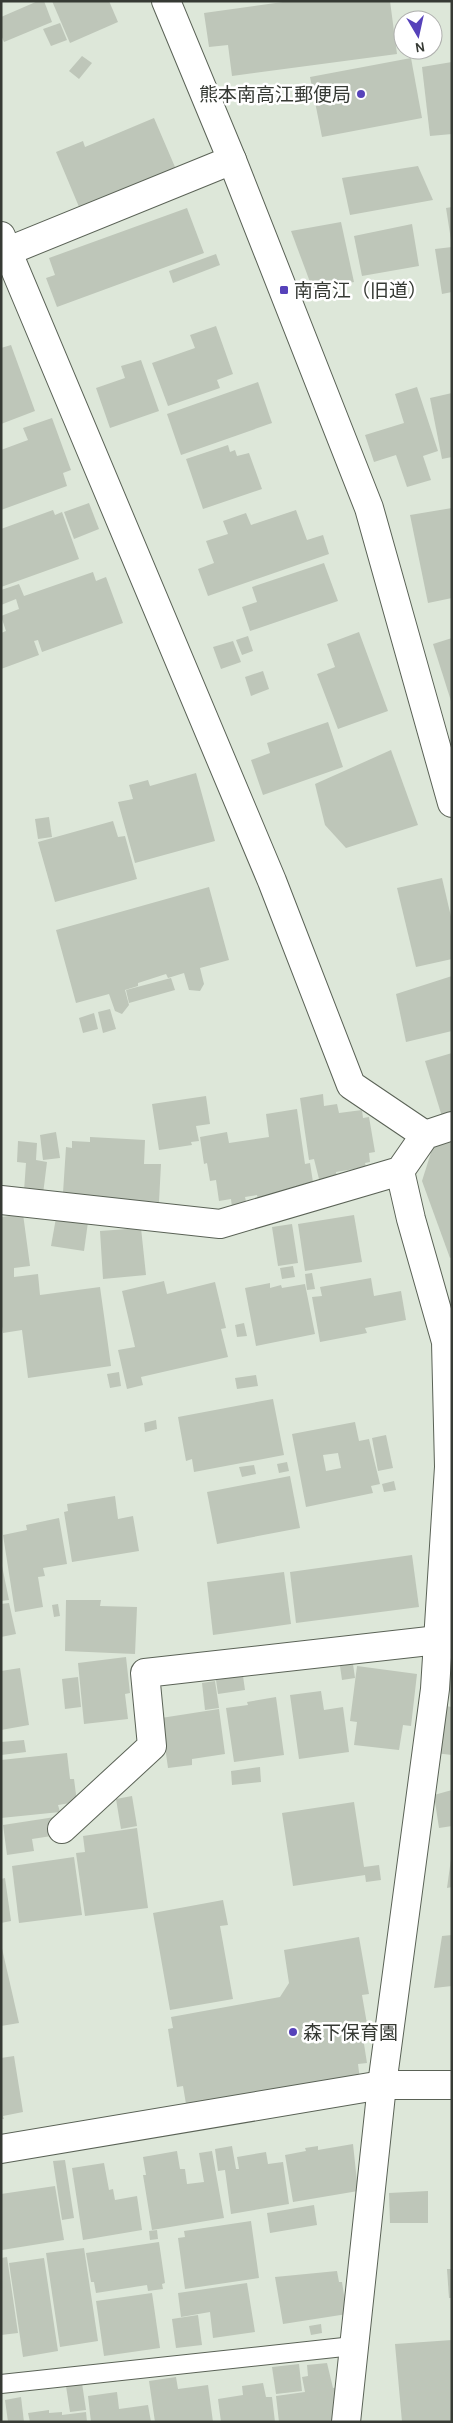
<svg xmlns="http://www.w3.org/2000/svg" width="453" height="2423" font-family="Karla,'Noto Sans JP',sans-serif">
<rect width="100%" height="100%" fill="#dde7d9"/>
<g fill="#bec6b9" fill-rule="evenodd">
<path d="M38 1H44L52 22 4 42 1 35V17Z"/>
<path d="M52 1H109L118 22 70 43Z"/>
<path d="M290 1H390L397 54 232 76 228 45 209 47 204 13Z"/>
<path d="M60 23 67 40 51 46 43 29Z"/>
<path d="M82 56 92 63 79 79 69 71Z"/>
<path d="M411 58 422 118 322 137 310 77Z"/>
<path d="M452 62V134L430 136 422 67Z"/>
<path d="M154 118 178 174 82 214 56 152 83 141 85 147Z"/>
<path d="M418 166 433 200 350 215 342 178Z"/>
<path d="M452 207V240H451L446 208Z"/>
<path d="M187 208 204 253 57 307 46 278 55 275 49 258Z"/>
<path d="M341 222 354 282 313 290 291 231Z"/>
<path d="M412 224 419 266 362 276 354 236Z"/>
<path d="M452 247V292L442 294 435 249Z"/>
<path d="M216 254 220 265 173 283 169 271Z"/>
<path d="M216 326 233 374 217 380 220 388 168 406 152 363 195 348 190 335Z"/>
<path d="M11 345 35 411 1 424V348Z"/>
<path d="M141 360 159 411 110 428 96 388 125 378 121 366Z"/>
<path d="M258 382 272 423 181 455 167 414Z"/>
<path d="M417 387 438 451 423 456 431 480 407 487 396 455 374 462 365 435 404 423 395 394Z"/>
<path d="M452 393V457L442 459 430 398Z"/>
<path d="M52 418 71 470 63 473 67 486 1 510V450L28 440 23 428Z"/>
<path d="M228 445 230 452 235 450 237 456 249 453 262 489 203 509 186 459Z"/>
<path d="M89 503 99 529 74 539 64 512Z"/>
<path d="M452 508V598L428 603 410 515Z"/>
<path d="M53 510 55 515 62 512 79 559 1 587V529Z"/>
<path d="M296 510 307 540 323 535 329 554 208 596 198 569 214 563 206 541 228 534 223 521 246 513 251 525Z"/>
<path d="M324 563 338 601 250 631 242 607 257 602 252 587Z"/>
<path d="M93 572 96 581 106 577 123 623 42 652 38 640 34 641 39 655 1 669V633L6 631 1 616 19 609 16 599 1 605V590L19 584 24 596Z"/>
<path d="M359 632 388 711 338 729 317 674 335 667 327 644Z"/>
<path d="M248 636 253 651 242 655 236 640Z"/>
<path d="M452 638V701H451L433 644Z"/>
<path d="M233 641 241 662 221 669 213 647Z"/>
<path d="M263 671 269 689 251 696 245 677Z"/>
<path d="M328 722 343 767 263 795 251 760 270 753 267 743Z"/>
<path d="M391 750 418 825 346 848 325 825 315 784Z"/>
<path d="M196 773 215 841 135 863 118 802 133 799 129 785 148 780 150 786Z"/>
<path d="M49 817 52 837 38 839 35 819Z"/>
<path d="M113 821 118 837 125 836 137 879 55 902 38 842Z"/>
<path d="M442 878 452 921V959L416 967 397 888Z"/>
<path d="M209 887 229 960 200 968 204 984 200 991 189 990 184 973 168 978 166 974 138 983V986L125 990 129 1005 122 1014 115 1011 109 994 76 1003 56 930Z"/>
<path d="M452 976V1031L406 1042 396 994Z"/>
<path d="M171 978 175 990 129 1003 126 990Z"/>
<path d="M110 1009 116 1029 103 1033 98 1012Z"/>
<path d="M94 1013 98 1029 83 1033 79 1018Z"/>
<path d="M452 1053V1117L443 1120 425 1061Z"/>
<path d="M323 1094 324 1106 337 1104 339 1113 362 1110 363 1118 369 1117 375 1152 369 1153 370 1162 365 1163 366 1167 336 1172 338 1185 321 1187 314 1159 309 1160 300 1098Z"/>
<path d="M206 1096 210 1124 196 1126 199 1141 191 1142 192 1145 159 1150 152 1104Z"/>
<path d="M297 1109 305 1164 310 1163 313 1182 308 1183V1187L258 1200 257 1195 245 1197 247 1206 232 1208 231 1199 219 1201 216 1180 210 1181 207 1163 204 1164 200 1137 227 1132 229 1143 269 1137 266 1114Z"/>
<path d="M56 1132 60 1158 43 1160 40 1135Z"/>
<path d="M90 1137 145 1140 144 1164H161L159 1202 78 1197V1194L63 1193 66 1147 72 1148V1141L90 1142Z"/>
<path d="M452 1137V1257L450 1258 422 1181 434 1143Z"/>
<path d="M18 1141 37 1143 36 1160 47 1162 43 1194 24 1191 26 1163 17 1162Z"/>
<path d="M23 1214 30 1266 14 1268V1277L38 1274 40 1295 100 1287 111 1366 28 1378 22 1330 3 1333 1 1319V1217Z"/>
<path d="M354 1215 362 1262 305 1271 298 1224Z"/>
<path d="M56 1218 88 1222 84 1251 51 1246Z"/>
<path d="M292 1224 298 1263 278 1266 272 1227Z"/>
<path d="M141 1228 146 1275 103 1279 100 1231Z"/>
<path d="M293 1266 295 1277 282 1279 280 1268Z"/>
<path d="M312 1273 315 1289 307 1290 305 1274Z"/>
<path d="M371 1278 374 1296 401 1291 406 1320 365 1328 367 1333 320 1342 312 1297 322 1296 320 1287Z"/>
<path d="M164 1281 167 1294 215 1282 226 1328 221 1329 228 1357 141 1377 143 1385 127 1389 118 1350 135 1347 122 1291Z"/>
<path d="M270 1283V1288L281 1285 282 1288 305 1284 315 1334 256 1346 245 1288Z"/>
<path d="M244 1323 247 1336 237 1337 235 1325Z"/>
<path d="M119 1372 121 1386 110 1388 107 1374Z"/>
<path d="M256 1375 258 1386 237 1389 235 1378Z"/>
<path d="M273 1399 284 1455 194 1472 192 1459 186 1461 178 1417Z"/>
<path d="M156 1420 157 1429 145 1432 144 1423Z"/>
<path d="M355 1422 359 1441 369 1439 380 1484 371 1486 373 1493 306 1507 292 1434ZM338 1453 341 1468 326 1471 323 1455Z"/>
<path d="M386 1435 393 1468 378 1471 372 1438Z"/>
<path d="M287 1462 289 1471 279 1473 277 1464Z"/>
<path d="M254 1465 256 1474 242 1477 239 1467Z"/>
<path d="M290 1476 300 1528 217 1544 207 1492Z"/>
<path d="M394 1481 396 1490 384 1492 382 1484Z"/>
<path d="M115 1496 118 1519 133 1516 139 1551 72 1562 64 1512 68 1511 67 1504Z"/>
<path d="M59 1518 67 1564 43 1568 45 1576 38 1577 43 1607 15 1612 3 1535 27 1530 26 1525Z"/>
<path d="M412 1555 419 1607 296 1623 290 1572Z"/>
<path d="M1 1561 9 1600 1 1601Z"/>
<path d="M284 1572 291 1624 213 1635 207 1582Z"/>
<path d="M66 1600H101L100 1606 137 1607 135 1654 65 1651Z"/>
<path d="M9 1603 16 1634 1 1637V1604Z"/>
<path d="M58 1604 60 1616 54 1617 52 1605Z"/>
<path d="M126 1657 130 1693 125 1694 128 1719 84 1724 78 1663Z"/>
<path d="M353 1664 355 1678 342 1680 340 1666Z"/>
<path d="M357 1666 417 1674 411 1726 403 1725 399 1750 354 1745 357 1722 350 1721Z"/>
<path d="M20 1668 29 1725 1 1730V1671Z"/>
<path d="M243 1676 245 1690 218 1694 216 1680Z"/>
<path d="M78 1677 81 1707 65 1709 62 1679Z"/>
<path d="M215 1681 219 1708 205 1710 202 1683Z"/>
<path d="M321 1691 324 1710 343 1707 349 1752 299 1759 290 1695Z"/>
<path d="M276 1697 284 1755 234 1762 226 1708 248 1705 247 1702Z"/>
<path d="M439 1705 452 1707V1755L435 1753Z"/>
<path d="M219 1709 225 1754 192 1759V1765L168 1768 161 1718Z"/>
<path d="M24 1740 26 1752 1 1755V1742Z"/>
<path d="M67 1753 70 1779H74L77 1802 58 1805 60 1812 1 1818V1760Z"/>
<path d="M260 1767 261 1782 232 1785 231 1771Z"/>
<path d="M452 1790V1826L439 1828 434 1795Z"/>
<path d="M132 1796 137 1826 121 1829 116 1799Z"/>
<path d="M354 1802 364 1867 379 1865 381 1880 366 1882 365 1875 293 1886 282 1813Z"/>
<path d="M55 1817 58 1835 32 1839 34 1851 7 1855 3 1825Z"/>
<path d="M137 1828 148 1908 85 1916 76 1853 85 1852 83 1836Z"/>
<path d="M74 1857 82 1915 19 1923 12 1866Z"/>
<path d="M451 1859 452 1887 447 1888Z"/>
<path d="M5 1878 11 1921 1 1923V1879Z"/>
<path d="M223 1900 228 1925 220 1926 233 1999 170 2010 153 1913Z"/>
<path d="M452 1935V1986L434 1988 442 1936Z"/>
<path d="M359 1937 369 1994 362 1995 367 2024 361 2025 367 2063 358 2064 360 2080 187 2110 183 2086 177 2087 168 2029 173 2028 171 2017 280 1997 289 1983 284 1950Z"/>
<path d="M1 1944 19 2023 1 2026Z"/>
<path d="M14 2056 23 2112 3 2116 4 2119H1V2058Z"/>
<path d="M353 2144 358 2191 293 2202 285 2155 306 2151 305 2148 318 2146V2150Z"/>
<path d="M232 2146 236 2169H239L237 2157 266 2152 268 2164 283 2162 289 2204 231 2214 225 2170 218 2171 215 2149Z"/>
<path d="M177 2151 180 2169H185L187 2184 204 2182 199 2153 212 2151 224 2218 152 2230 143 2175H146L143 2157Z"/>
<path d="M65 2160 74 2218 62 2220 53 2161Z"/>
<path d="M104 2163 109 2190 113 2189 115 2200 137 2196 142 2230 83 2240 72 2168Z"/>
<path d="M55 2186 64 2240 2 2250 1 2194Z"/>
<path d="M428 2191V2223H390L389 2193Z"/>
<path d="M314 2205 317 2225 270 2233 267 2213Z"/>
<path d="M251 2221 259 2278 185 2289 178 2238 185 2237 184 2231Z"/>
<path d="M157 2230 158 2239 150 2240 149 2231Z"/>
<path d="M159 2242 165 2283 162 2284 163 2289 148 2291 147 2285 96 2293 94 2282H91L86 2253Z"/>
<path d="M84 2248 98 2341 60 2347 46 2253Z"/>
<path d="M7 2257 18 2333 1 2335V2258Z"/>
<path d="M44 2258 58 2351 23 2357 9 2263Z"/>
<path d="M447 2269H452V2298H449Z"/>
<path d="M337 2271 339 2282H342L347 2314 283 2324 275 2277Z"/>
<path d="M247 2283 255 2332 213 2338 210 2312 181 2317 178 2293Z"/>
<path d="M152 2293 160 2348 104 2356 96 2301Z"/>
<path d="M198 2315 202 2345 176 2348 172 2319Z"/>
<path d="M321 2324 322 2333 311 2335 309 2326Z"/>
<path d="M452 2340V2421L402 2422 395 2344Z"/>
<path d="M327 2363 333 2388 338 2387 336 2422H279L276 2396 305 2392 302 2377 308 2376 307 2365Z"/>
<path d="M299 2364 302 2391 276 2394 272 2367Z"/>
<path d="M176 2377 178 2389 208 2385 213 2422H155L149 2381Z"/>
<path d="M82 2383 86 2410 70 2412 66 2386Z"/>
<path d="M263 2383 266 2397H272L275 2422H221L218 2399 243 2395 242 2386Z"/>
<path d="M117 2392 119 2409 148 2405 151 2422H91L88 2396Z"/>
<path d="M21 2397 24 2422H8L5 2400Z"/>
<path d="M49 2410V2413L62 2412V2415L86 2412 87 2422H30L28 2413Z"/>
</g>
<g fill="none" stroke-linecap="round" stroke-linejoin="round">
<defs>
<path id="service" d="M1 2384 353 2346"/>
<g id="minor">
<path d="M1 236 272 881 351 1085 425 1135"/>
<path d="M1 254 232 160"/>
<path d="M1 1200 220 1224 400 1171 425 1135 452 1126"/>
<path d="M62 1829 152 1746 145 1673 438 1640"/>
<path d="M1 2149 382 2085H452"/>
<path d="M346 2422 382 2085 435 1689 449 1467 446 1342 411 1219 400 1171"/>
</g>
<path id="tertiary" d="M166 1 232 160 369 508 452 803"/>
</defs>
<use href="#service" stroke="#5a6256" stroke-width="20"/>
<use href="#minor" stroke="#5a6256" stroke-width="30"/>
<use href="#tertiary" stroke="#5a6256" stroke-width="30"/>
<use href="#service" stroke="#fff" stroke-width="18"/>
<use href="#minor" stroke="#fff" stroke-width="28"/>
<use href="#tertiary" stroke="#fff" stroke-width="28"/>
</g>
<g fill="#5642ba" stroke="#fff" stroke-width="2">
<circle cx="361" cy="94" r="5"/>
<rect x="279" y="285" width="10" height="10" rx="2.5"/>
<circle cx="293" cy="2032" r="5"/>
</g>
<g text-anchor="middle" stroke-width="5" stroke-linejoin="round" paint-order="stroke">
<g font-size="19" fill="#363a34" stroke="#fff" text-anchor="start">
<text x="351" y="101" text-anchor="end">熊本南高江郵便局</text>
<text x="294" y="297">南高江（旧道）</text>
<text x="303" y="2039">森下保育園</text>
</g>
</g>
<rect width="453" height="2423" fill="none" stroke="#363a34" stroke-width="5"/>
<g transform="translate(418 35) rotate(171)"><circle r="24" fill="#ffffff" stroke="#afb0ae"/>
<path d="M0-4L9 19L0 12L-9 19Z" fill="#5642ba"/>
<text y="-8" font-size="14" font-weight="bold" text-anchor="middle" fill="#363a34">N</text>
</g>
</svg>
